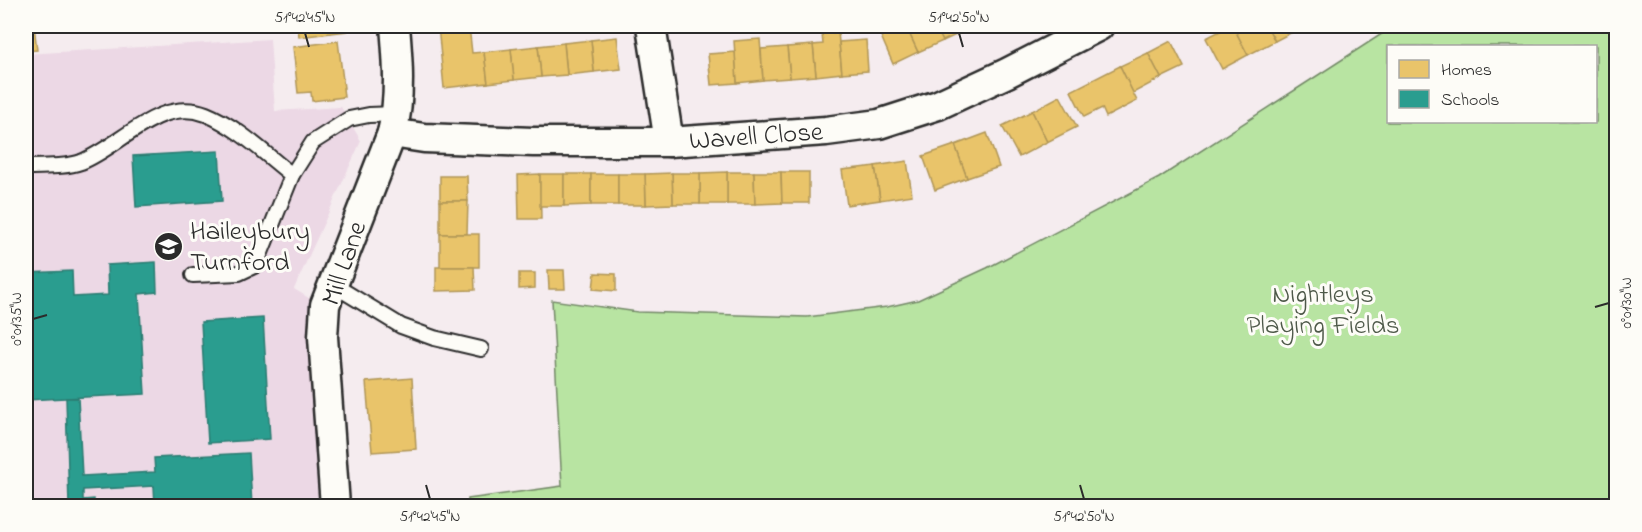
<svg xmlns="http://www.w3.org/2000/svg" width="1642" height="532" font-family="'Indie Flower',sans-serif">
<rect width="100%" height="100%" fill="#f5ecef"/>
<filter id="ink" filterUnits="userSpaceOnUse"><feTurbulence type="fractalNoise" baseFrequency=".0167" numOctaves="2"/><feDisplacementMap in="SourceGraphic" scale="12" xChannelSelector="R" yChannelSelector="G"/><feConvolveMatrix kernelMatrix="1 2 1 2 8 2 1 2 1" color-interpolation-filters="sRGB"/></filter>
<g filter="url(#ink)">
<path fill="#ecd8e5" d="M270 39 275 111 341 107 361 141 294 289 312 300 325 506H26V54Z"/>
<path fill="#b8e4a2" stroke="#728866" stroke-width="1.5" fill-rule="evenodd" d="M1394 26H1616V506H468V499L562 486 552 300 638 312 807 317 887 307 918 300 987 268 1159 178ZM1388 46H1596V122H1388Z"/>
<g fill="#e9c46a" stroke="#b09657" stroke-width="1.5">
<path d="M26 26H34L37 50 26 51Z"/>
<path d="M298 26H346L347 31 299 37Z"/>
<path d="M438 26H469L472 53 484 52 488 83 444 88Z"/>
<path d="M898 26H906L918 52 893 64 880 34Z"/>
<path d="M906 26H935L943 41 918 52Z"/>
<path d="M935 26H965L967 30 943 41Z"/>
<path d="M1230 26H1233L1248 55 1222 69 1206 38Z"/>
<path d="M1233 26H1267L1275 41 1248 55Z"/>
<path d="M1267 26H1301L1302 27 1275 41Z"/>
<path d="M838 32 842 73 816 76 813 45 823 44 822 34Z"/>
<path d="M617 37 621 69 594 72 591 40Z"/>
<path d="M760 39 763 80 737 83 734 41Z"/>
<path d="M591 40 594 72 567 75 564 43Z"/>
<path d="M866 40 868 71 842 73 839 42Z"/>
<path d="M338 41 344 88H343L344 97 312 101 311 92 298 93 293 47Z"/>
<path d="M1171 41 1184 67 1161 78 1148 53Z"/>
<path d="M564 43 567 75 541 77 538 46Z"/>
<path d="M813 45 816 76 790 78 787 47Z"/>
<path d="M538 46 541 77 514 80 511 49Z"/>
<path d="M787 47 790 78 763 80 761 49Z"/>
<path d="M511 49 514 80 488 83 484 52Z"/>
<path d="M735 52 737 83 711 85 708 54Z"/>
<path d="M1148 53 1161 78 1133 93 1120 66Z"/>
<path d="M1120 66 1137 101 1106 117 1102 108 1084 117 1071 91Z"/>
<path d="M1060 96 1077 127 1047 142 1032 111Z"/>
<path d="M1032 111 1047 142 1019 157 1002 126Z"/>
<path d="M987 133 999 167 967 178 955 145Z"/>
<path d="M955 145 967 178 935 190 923 156Z"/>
<path d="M907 161 912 195 880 200 875 166Z"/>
<path d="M875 166 880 200 847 205 842 170Z"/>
<path d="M727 172H754L755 204H727Z"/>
<path d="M727 172V204H700V173Z"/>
<path d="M754 172H781L782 203 755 204Z"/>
<path d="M781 172H809V203H782Z"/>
<path d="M672 173H700V204H673Z"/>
<path d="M672 173 673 204 646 205 645 174Z"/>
<path d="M540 174 541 219H519L518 175Z"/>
<rect x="540" y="174" width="24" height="32"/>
<path d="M564 174H591V205L564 206Z"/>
<rect x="591" y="174" width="27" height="31"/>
<path d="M618 174H645L646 205H618Z"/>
<path d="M440 176H467L468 201H440Z"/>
<path d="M440 201H468L467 234H440Z"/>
<rect x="440" y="234" width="39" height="33"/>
<path d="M436 267H474L475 290 436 291Z"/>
<path d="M548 270H564L565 289H549Z"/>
<path d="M519 273H535V288L519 289Z"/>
<path d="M595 273 616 274V291L593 289Z"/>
<path d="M412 378 416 449 372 452 366 382Z"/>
</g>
<g fill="#2a9d8f" stroke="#2a7b71" stroke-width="1.5">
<path d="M219 151 222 201 136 207 133 156Z"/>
<path d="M156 262 157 292 139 294 145 394 26 400V273L72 271 73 297 108 295 107 265Z"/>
<path d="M263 318 270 439 208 443 201 322Z"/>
<path d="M66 398H78L82 476 155 472 154 458 249 453 252 506H155L154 486 83 490V500L94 499V506H69Z"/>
</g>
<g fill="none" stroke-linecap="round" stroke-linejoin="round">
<defs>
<g id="service">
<path d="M26 167C43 166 64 168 81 162 120 147 159 96 206 114 238 127 265 154 292 175"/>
<path d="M193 275 239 273 256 265 292 175 313 142 349 119 369 115 396 114"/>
<path d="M332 284 401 326 434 338 481 349"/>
</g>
<g id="minor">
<path d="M651 26 669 142"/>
<path d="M392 133 424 138 533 142H669L826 131 879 124 938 105 1007 73 1099 26"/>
<path d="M335 506 323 337 325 305 392 133C401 98 398 61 395 26"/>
</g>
</defs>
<use href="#service" stroke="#2b2b2b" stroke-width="18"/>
<use href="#minor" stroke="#2b2b2b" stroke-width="33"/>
<use href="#service" stroke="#fdfcf7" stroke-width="14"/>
<use href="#minor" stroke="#fdfcf7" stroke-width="28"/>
</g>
</g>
<path fill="none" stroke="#2b2b2b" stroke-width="2" d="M305 33 309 47M959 33 963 47M1595 307 1609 303M33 319 47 315M426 485 430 499M1080 485 1084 499"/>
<defs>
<symbol id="school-disc" viewBox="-11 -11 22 22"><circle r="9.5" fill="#2b2b2b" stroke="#fdfcf7"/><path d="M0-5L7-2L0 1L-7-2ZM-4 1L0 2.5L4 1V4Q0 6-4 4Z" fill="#fff"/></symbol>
</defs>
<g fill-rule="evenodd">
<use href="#school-disc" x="152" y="230" width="33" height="33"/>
</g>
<g text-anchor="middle" stroke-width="6" stroke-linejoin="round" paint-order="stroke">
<g font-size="27" fill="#2b2b2b" stroke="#fdfcf7">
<text transform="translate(756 135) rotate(-4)" y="9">Wavell Close</text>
<text transform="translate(343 263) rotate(-71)" y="9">Mill Lane</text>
</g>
<g font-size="27" fill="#2b2b2b" stroke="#fdfcf7" text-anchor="start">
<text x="190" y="239">Haileybury<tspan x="190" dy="31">Turnford</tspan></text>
</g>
<g font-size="27" fill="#4e5949" stroke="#fdfcf7">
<text x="1323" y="302">Nightleys<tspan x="1323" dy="31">Playing Fields</tspan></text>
</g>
</g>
<rect width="1642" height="532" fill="none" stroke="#fdfcf7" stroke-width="66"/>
<rect x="1387" y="45" width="210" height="78" fill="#fdfcf7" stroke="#a9a8a5" stroke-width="1.5"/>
<rect x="1399" y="60" width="30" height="18" fill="#e9c46a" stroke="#a9a8a5" stroke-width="1.5"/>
<text x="1441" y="75" font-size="18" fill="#2b2b2b">Homes</text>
<rect x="1399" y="90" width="30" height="18" fill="#2a9d8f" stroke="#a9a8a5" stroke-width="1.5"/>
<text x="1441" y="105" font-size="18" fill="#2b2b2b">Schools</text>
<rect x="33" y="33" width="1576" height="466" fill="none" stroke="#2b2b2b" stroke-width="2"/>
<g font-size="15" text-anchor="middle" fill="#2b2b2b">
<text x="305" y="22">51°42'45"N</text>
<text x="959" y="22">51°42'50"N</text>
<text transform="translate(1626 303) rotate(-90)" y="5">0°01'30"W</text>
<text transform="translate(16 319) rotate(-90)" y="5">0°01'35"W</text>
<text x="430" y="521">51°42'45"N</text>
<text x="1084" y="521">51°42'50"N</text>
</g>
</svg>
